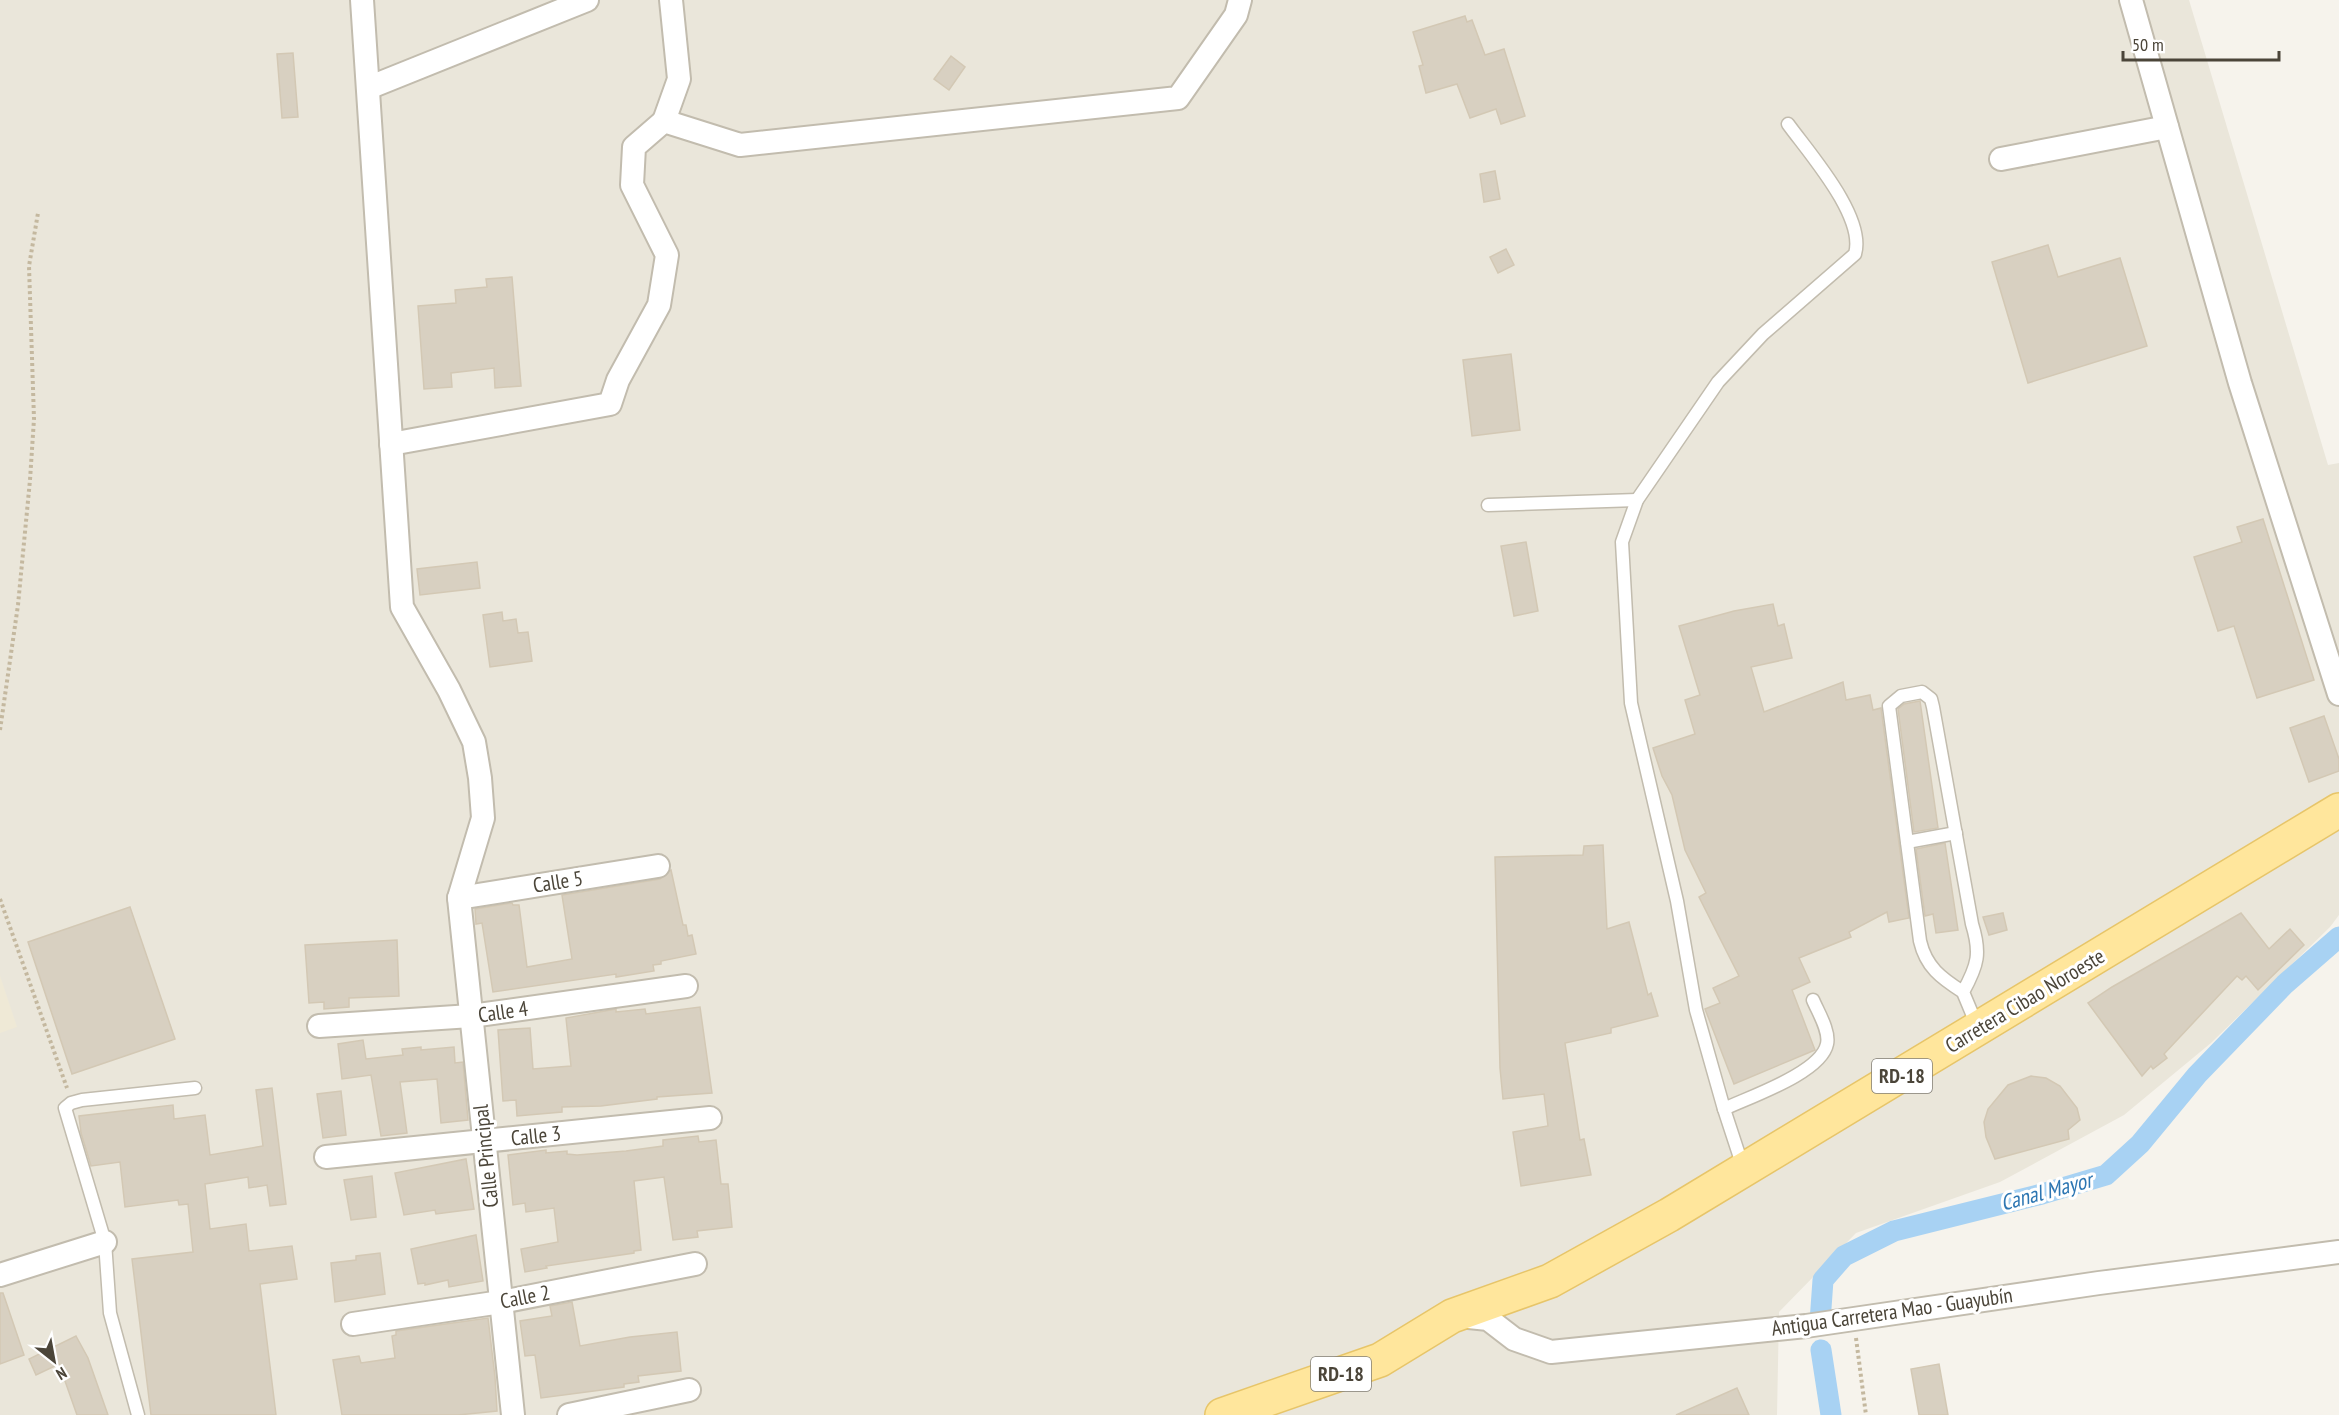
<svg xmlns="http://www.w3.org/2000/svg" width="2339" height="1415" font-family="'PT Sans Narrow',sans-serif">
<rect width="100%" height="100%" fill="#f6f3ec"/>
<path fill="#eae6da" d="M0 0H2189L2328 465 2339 463V915L2330 927 2211 1043 2124 1115 2000 1182 1856 1233 1779 1312 1777 1415H0Z"/>
<path fill="#efe9d6" d="M0 976 17 1027 0 1033Z"/>
<g fill="none" stroke-linecap="round" stroke-linejoin="round">
<g stroke="#a8d2f3" stroke-width="21">
<path d="M1820 1322 1823 1280 1844 1256 1894 1231 2042 1194 2106 1175 2140 1144 2197 1075 2285 984 2339 937"/>
<path d="M1821 1350 1831 1415"/>
</g>
</g>
<g fill="#d8d0c1" stroke="#d3c8b4" stroke-width="1.5">
<path d="M1465 16 1467 22 1472 20 1485 55 1504 49 1525 116 1501 124 1496 109 1470 118 1457 84 1426 93 1419 66 1423 65 1413 32Z"/>
<path d="M293 53 298 117 282 118 277 54Z"/>
<path d="M951 56 965 67 949 90 934 79Z"/>
<path d="M1495 171 1500 199 1484 202 1480 174Z"/>
<path d="M2048 245 2058 277 2120 258 2147 346 2028 383 1992 262Z"/>
<path d="M1506 249 1514 265 1498 273 1490 257Z"/>
<path d="M512 277 521 386 495 388 494 368 451 373 452 387 424 389 418 306 456 303 455 290 487 287 486 279Z"/>
<path d="M1511 354 1520 430 1472 436 1463 360Z"/>
<path d="M2263 519 2314 680 2257 698 2234 626 2218 631 2194 557 2242 542 2237 527Z"/>
<path d="M1526 542 1538 611 1514 616 1501 546Z"/>
<path d="M477 562 480 588 420 595 417 569Z"/>
<path d="M1773 604 1778 626 1784 624 1792 658 1751 667 1764 712 1843 682 1846 700 1870 695 1873 710 1881 708 1909 918 1889 922 1887 912 1849 932 1851 937 1799 958 1810 982 1792 990 1815 1050 1734 1084 1705 1009 1720 1003 1713 988 1739 976 1699 897 1706 893 1685 850 1672 795 1662 776 1653 748 1695 734 1685 700 1700 695 1679 626 1734 611Z"/>
<path d="M502 612 503 621 516 619 518 633 528 632 532 661 490 667 483 615Z"/>
<path d="M1920 701 1938 828 1914 832 1898 709 1904 704Z"/>
<path d="M2324 716 2339 759V771L2309 782 2290 728Z"/>
<path d="M1945 843 1958 930 1936 933 1933 914 1925 916 1916 849Z"/>
<path d="M1603 845 1607 929 1629 922 1648 995 1651 993 1658 1016 1611 1028V1033L1565 1043 1580 1140 1584 1139 1591 1175 1521 1186 1513 1132 1548 1126 1544 1094 1503 1099 1500 1068 1495 857 1583 855 1584 846Z"/>
<path d="M671 870 683 925H686L688 936 692 935 696 954 661 961V964L653 965 654 971 616 977V974L493 992 482 923 476 924 475 909 512 903 513 905H519L527 967 572 959 562 895 660 879Z"/>
<path d="M130 907 175 1039 72 1074 28 942Z"/>
<path d="M2003 913 2007 930 1989 935 1983 917Z"/>
<path d="M2241 913 2269 949 2290 929 2304 945 2258 990 2246 976 2242 980 2237 976 2164 1054 2167 1058 2153 1069 2151 1066 2142 1076 2088 1003 2112 987Z"/>
<path d="M397 940 399 996 349 998V1007L324 1009V1002L309 1003 305 945Z"/>
<path d="M700 1007 712 1093 657 1097V1099L601 1106 562 1107V1112L517 1116 516 1100 503 1101 498 1030 530 1028 533 1069 571 1066 566 1018 616 1009V1012L645 1009 646 1014Z"/>
<path d="M363 1040 366 1059 403 1055 402 1049 421 1047V1050L454 1047 455 1063 463 1062 468 1120 441 1123 437 1079 400 1082 407 1133 381 1136 371 1075 342 1079 338 1044Z"/>
<path d="M2031 1076 2046 1078 2060 1086 2077 1108 2080 1120 2068 1130 2069 1139 1995 1159 1986 1137 1984 1122 1988 1109 2008 1085Z"/>
<path d="M272 1088 286 1204 270 1206 267 1185 249 1188 248 1177 205 1184 210 1229 246 1224 249 1251 292 1246 297 1279 260 1284 276 1415H151L132 1259 193 1252 188 1204 179 1205 178 1200 125 1207 120 1162 91 1166 81 1133 79 1116 173 1105 174 1119 205 1115 210 1155 263 1146 256 1090Z"/>
<path d="M341 1091 346 1135 323 1138 317 1094Z"/>
<path d="M698 1136 699 1142 716 1140 721 1184H728L732 1227 697 1231 698 1237 673 1240 664 1177 634 1181 641 1250 634 1251V1253L546 1266 547 1268 525 1272 521 1249 558 1242 554 1208 526 1212 525 1203 513 1205 508 1155 546 1150V1153L567 1151V1154L577 1155 626 1151 663 1146V1140Z"/>
<path d="M466 1159 474 1209 436 1214 435 1210 404 1215 395 1173Z"/>
<path d="M372 1176 376 1217 351 1220 344 1180Z"/>
<path d="M476 1235 483 1281 449 1287 448 1280 425 1285V1283L418 1284 411 1249Z"/>
<path d="M380 1253 385 1294 335 1302 331 1263 356 1260V1256Z"/>
<path d="M0 1293H3L24 1355 0 1364Z"/>
<path d="M572 1302 580 1346 630 1337 677 1332 681 1371 638 1376 639 1382 624 1384V1387L541 1398 535 1355 525 1356 520 1321 552 1316 550 1306Z"/>
<path d="M488 1318 495 1377 497 1411 458 1415H342L333 1360 359 1356 361 1363 395 1358 392 1336 396 1335V1331Z"/>
<path d="M76 1336 88 1358 108 1415H77L59 1364 36 1375 29 1359Z"/>
<path d="M1939 1364 1948 1415H1919L1911 1369Z"/>
<path d="M1737 1388 1749 1415H1676Z"/>
</g>
<g fill="none" stroke-linecap="round" stroke-linejoin="round">
<defs>
<g id="service">
<path d="M1488 505 1637 500"/>
<path d="M1907 842 1956 833"/>
<path d="M1963 992C1941 978 1926 967 1920 941L1889 706 1901 696 1922 692 1931 699 1933 707 1972 924C1981 953 1978 965 1963 992L1978 1028"/>
<path d="M1724 1109C1749 1097 1821 1073 1827 1044 1830 1031 1818 1012 1813 1000"/>
<path d="M1743 1167 1724 1109 1696 1010 1677 901 1631 703 1622 542 1637 500 1718 382 1763 334 1855 254C1866 217 1809 153 1788 124"/>
<path d="M138 1415 110 1313 105 1242 65 1108 71 1103 82 1100 195 1088"/>
</g>
<g id="minor">
<path d="M362 0 402 607 449 690 474 742 480 778 483 818 459 898 513 1415"/>
<path d="M2131 0 2240 383 2339 694"/>
<path d="M368 88 587 0"/>
<path d="M664 121 679 79 671 0"/>
<path d="M2001 159 2167 127"/>
<path d="M391 444 610 404 618 380 659 305 667 255 632 185 634 147 664 121 740 145 1178 98 1236 15 1240 0"/>
<path d="M459 898 658 866"/>
<path d="M319 1026 471 1016 686 986"/>
<path d="M326 1157 710 1118"/>
<path d="M0 1275 105 1242"/>
<path d="M1459 1316 1488 1319 1514 1339 1551 1352 1806 1326 2099 1283 2339 1252"/>
<path d="M353 1324 501 1302 695 1264"/>
<path d="M569 1415 689 1390"/>
</g>
<path id="primary" d="M1222 1415 1380 1360 1452 1316 1550 1281 1669 1215 2339 810"/>
</defs>
<use href="#service" stroke="#c2bcae" stroke-width="15"/>
<use href="#minor" stroke="#c2bcae" stroke-width="26"/>
<use href="#primary" stroke="#e7c569" stroke-width="36"/>
<g stroke="#c4b89f" stroke-width="4" stroke-dasharray="3 3" stroke-linecap="butt">
<path d="M0 730 18 605 30 480 34 419 29 266 38 213"/>
<path d="M0 899 67 1088"/>
<path d="M1856 1338 1866 1415"/>
</g>
<use href="#service" stroke="#fff" stroke-width="12"/>
<use href="#minor" stroke="#fff" stroke-width="22"/>
<use href="#primary" stroke="#ffe69c" stroke-width="33"/>
</g>
<g text-anchor="middle" stroke-width="6" stroke-linejoin="round" paint-order="stroke">
<g fill="#fff" stroke="#817d74" stroke-width="1.5">
<rect x="1872" y="1059" width="60" height="34" rx="4.5"/>
<rect x="1311" y="1357" width="60" height="34" rx="4.5"/>
</g>
<g font-size="20" font-weight="bold" fill="#4b4539">
<text x="1902" y="1083">RD-18</text>
<text x="1341" y="1381">RD-18</text>
</g>
<g font-size="21" fill="#4b4539" stroke="#fff">
<text transform="translate(558 882) rotate(-9)" y="7">Calle 5</text>
<text transform="translate(2025 1001) rotate(-31)" y="7">Carretera Cibao Noroeste</text>
<text transform="translate(503 1012) rotate(-8)" y="7">Calle 4</text>
<text transform="translate(536 1136) rotate(-6)" y="7">Calle 3</text>
<text transform="translate(486 1156) rotate(-96)" y="7">Calle Principal</text>
<text transform="translate(525 1297) rotate(-11)" y="7">Calle 2</text>
<text transform="translate(1892 1312) rotate(-8)" y="7">Antigua Carretera Mao - Guayubín</text>
</g>
<g font-size="22" font-style="italic" fill="#2d76b2" stroke="#fff">
<text transform="translate(2046 1191) rotate(-15)" y="8">Canal Mayor</text>
</g>
</g>
<g transform="translate(54 1361) rotate(149)" stroke="#ffffff" stroke-width="4.5" paint-order="stroke">
<path d="M0-4.5L10 22L0 15L-10 22Z" fill="#4b4539"/>
<text y="-9" font-size="16" font-weight="bold" text-anchor="middle" fill="#4b4539">N</text>
</g>
<path d="M2123 51v9h156v-9" fill="none" stroke="#4b4539" stroke-width="3"/>
<text x="2132" y="51" font-size="18" fill="#4b4539" stroke="#ffffff" stroke-width="4.5" paint-order="stroke">50 m</text>
</svg>
